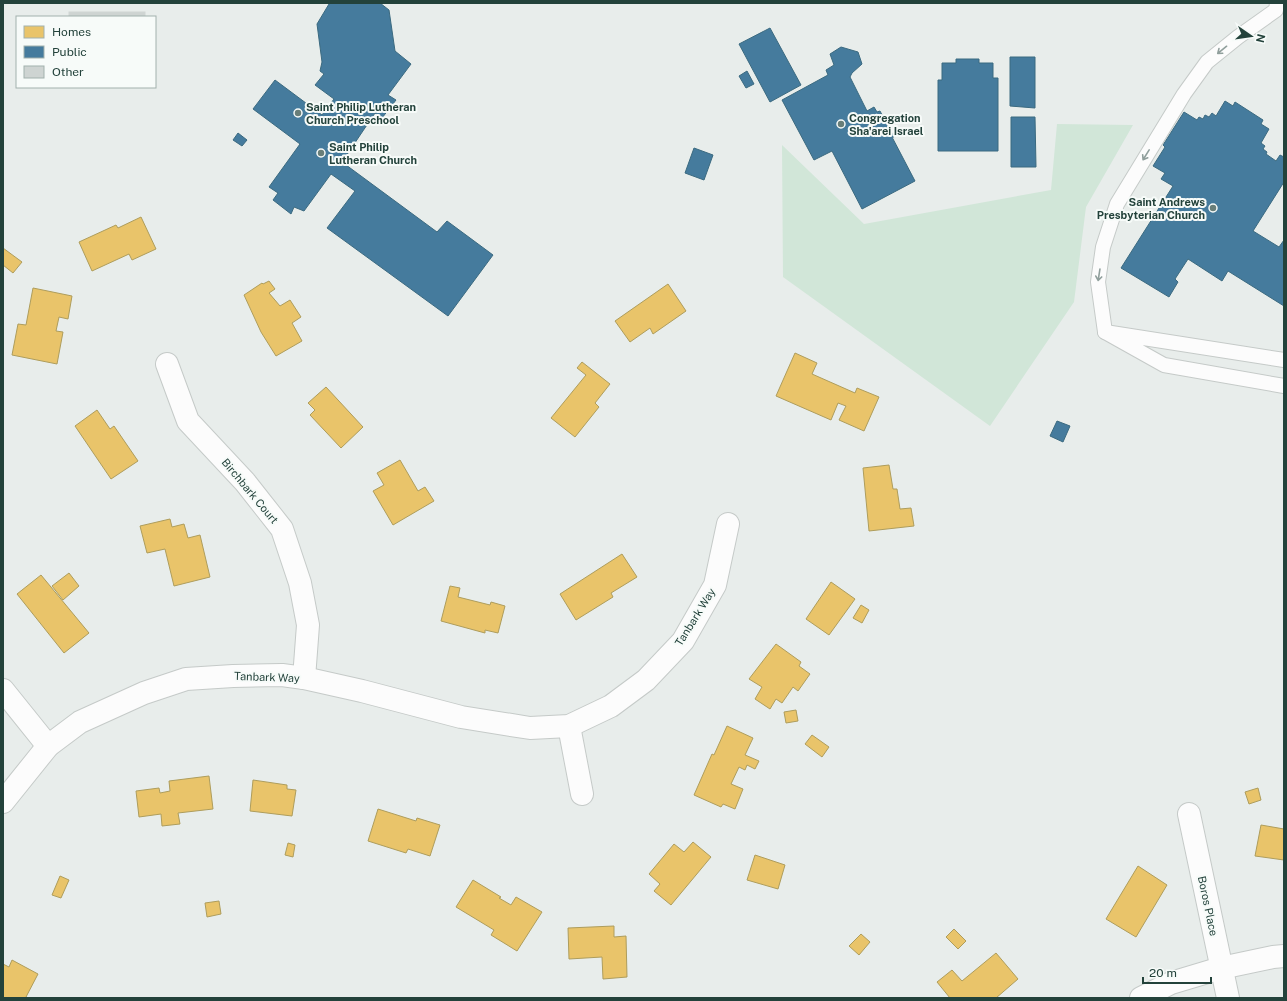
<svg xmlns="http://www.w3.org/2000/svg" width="1287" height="1001" font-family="'Public Sans',sans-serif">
<rect width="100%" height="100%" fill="#e8edeb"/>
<path fill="#d1e6d8" d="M1057 124 1133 125 1086 207 1074 302 990 426 783 277 782 145 864 224 1051 190Z"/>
<g fill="#e9c46a" stroke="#ae9d5c">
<path d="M141 217 156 249 132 260 129 254 92 271 79 242 116 225 118 228Z"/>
<path d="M3 248 22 262 13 273 3 265Z"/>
<path d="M269 281 275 289 269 293 280 306 290 300 301 317 292 323 302 341 276 356 261 332 244 295 262 283 263 284Z"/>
<path d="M668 284 686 311 653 334 650 328 630 342 615 321Z"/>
<path d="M33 288 72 296 68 319 59 317 56 331 63 332 57 364 12 355 18 324 26 325Z"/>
<path d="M795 353 817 363 812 374 855 393 857 388 879 397 864 431 839 420 846 406 838 403 831 420 776 396Z"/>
<path d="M582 362 610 384 595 403 599 407 575 437 551 418 586 375 577 368Z"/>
<path d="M326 387 363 427 341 448 310 415 315 410 308 403Z"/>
<path d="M97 410 110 429 114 426 138 461 111 479 75 426Z"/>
<path d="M400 460 418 491 425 487 434 501 393 525 373 491 384 485 377 473Z"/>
<path d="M889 465 893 489H897L900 509 911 508 914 526 869 531 863 468Z"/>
<path d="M170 519 172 527 184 524 188 538 200 535 210 577 174 586 165 549 147 553 140 526Z"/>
<path d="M622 554 637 577 611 593 613 597 576 620 560 594Z"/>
<path d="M69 573 79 586 63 600 52 586Z"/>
<path d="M41 575 89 633 64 653 17 594Z"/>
<path d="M831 582 855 599 829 635 806 619Z"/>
<path d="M450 586 460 588 458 597 490 605 491 602 505 606 498 633 485 630V633L441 621Z"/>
<path d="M861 605 869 610 862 623 853 618Z"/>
<path d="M776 644 801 662 799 666 810 674 798 691 793 687 782 703 776 699 770 709 755 699 762 687 749 679Z"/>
<path d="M796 710 798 721 786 723 784 712Z"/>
<path d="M727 726 753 738 745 755 759 761 755 769 747 765 745 770 739 767 731 784 743 789 735 809 723 804 721 807 694 795 712 754 714 755Z"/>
<path d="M812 735 829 747 822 757 805 744Z"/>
<path d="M209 776 213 809 178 813 180 824 162 826 161 814 139 817 136 791 159 788 160 793 170 791 169 781Z"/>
<path d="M253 780 287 785V789L296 790 292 816 250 811Z"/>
<path d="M1258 788 1261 800 1249 804 1245 792Z"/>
<path d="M378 809 416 821 417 818 440 825 430 856 408 849 406 853 368 841Z"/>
<path d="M1261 825 1284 829V860L1255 856Z"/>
<path d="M693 842 711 857 671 905 654 891 660 884 649 874 674 844 684 852Z"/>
<path d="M288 843 295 845 293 857 285 855Z"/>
<path d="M755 855 785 865 778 889 747 880Z"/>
<path d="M1138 866 1167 885 1136 937 1106 919Z"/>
<path d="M60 876 69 880 61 898 52 895Z"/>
<path d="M473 880 501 897 499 898 511 905 516 897 542 912 517 951 491 935 494 930 456 907Z"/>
<path d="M219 901 221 914 207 917 205 903Z"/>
<path d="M614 926V937L626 936 627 977 603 979 602 957 569 959 568 928Z"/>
<path d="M954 929 966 941 958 949 946 937Z"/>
<path d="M861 934 870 942 859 955 849 946Z"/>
<path d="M996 953 1018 979 996 998H950L937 982 952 970 962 981Z"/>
<path d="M12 960 38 974 26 997 29 998H3V964L9 967Z"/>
</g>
<g fill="#457b9d" stroke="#3b6a80">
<path d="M332 3H380L389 10 395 51 411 64 388 95 396 100 382 118 375 113 342 162 437 232 447 221 493 255 448 316 327 228 355 191 331 174 304 211 294 207 291 214 273 200 278 193 269 187 300 144 253 109 275 80 322 115 334 99 315 85 324 74 320 71 322 62 317 24 329 4Z"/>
<path d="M770 28 801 85 770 102 739 44Z"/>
<path d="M841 47 858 52 862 64 852 73 850 77 867 111 874 107 877 112 880 111 894 137H892L915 181 862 209 832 151 814 160 782 100 828 75 826 70 834 65 830 54Z"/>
<path d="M1010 57H1035V108L1010 106Z"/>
<path d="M956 59H979V63H993V78H998V151H938V80H942V63H956Z"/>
<path d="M747 71 754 84 746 88 739 76Z"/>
<path d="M1225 101 1233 106 1235 102 1263 120 1261 124 1269 129 1261 143 1265 146 1263 149 1267 152 1266 154 1276 161 1280 155 1284 157V182L1253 231 1279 247 1284 240V306L1228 271 1222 281 1188 259 1175 279 1178 282 1169 297 1121 268 1173 186 1161 179 1165 173 1153 166 1165 147 1163 145 1184 112 1197 120 1199 117 1203 119 1205 115 1209 117 1212 113 1216 116Z"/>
<path d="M1011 117H1035L1036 167H1011Z"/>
<path d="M238 133 247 140 242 146 233 140Z"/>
<path d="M694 148 713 155 704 180 685 173Z"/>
<path d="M1057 421 1070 426 1063 442 1050 436Z"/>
</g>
<rect fill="#ced4d2" stroke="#d0d6d4" x="69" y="12" width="76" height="5"/>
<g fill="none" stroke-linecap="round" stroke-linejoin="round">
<defs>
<g id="lane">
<path d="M1105 332 1098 282 1103 247 1117 204 1184 94 1207 62 1238 37 1276 10 1277 3"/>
<path d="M1284 360 1105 332 1164 365 1284 386"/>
</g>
<g id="street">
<path d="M167 364 188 421 245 482 282 529 300 583 308 625 304 678"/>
<path d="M3 690 48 746"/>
<path d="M569 726 582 794"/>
<path d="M3 802 48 746 80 722 144 693 186 679 233 676 282 675 304 678 362 691 461 717 530 728 569 726 611 706 646 680 683 641 715 585 728 524"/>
<path d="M1189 814 1228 998"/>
<path d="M1141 998 1171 983 1221 968 1273 957 1284 956"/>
</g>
</defs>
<use href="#lane" stroke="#c5cac8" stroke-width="16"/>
<use href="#street" stroke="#c5cac8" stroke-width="24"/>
<use href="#lane" stroke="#fcfcfc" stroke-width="14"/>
<use href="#street" stroke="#fcfcfc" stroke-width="22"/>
</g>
<defs><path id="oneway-shaft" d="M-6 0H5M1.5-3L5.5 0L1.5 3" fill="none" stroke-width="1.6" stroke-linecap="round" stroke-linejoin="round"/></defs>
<g stroke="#909f9c">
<use href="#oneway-shaft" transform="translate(1222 50) rotate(141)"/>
<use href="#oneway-shaft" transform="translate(1146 155) rotate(122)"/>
<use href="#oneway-shaft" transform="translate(1099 275) rotate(99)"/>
</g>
<g fill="#687e79" stroke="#f7fbf9" stroke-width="1.5">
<circle cx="298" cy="113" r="4"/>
<circle cx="841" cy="124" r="4"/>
<circle cx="321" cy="153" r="4"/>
<circle cx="1213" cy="208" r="4"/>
</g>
<g text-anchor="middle" stroke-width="4" stroke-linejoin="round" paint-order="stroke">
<g font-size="11" font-weight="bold" fill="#23423b" stroke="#f7fbf9" text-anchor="start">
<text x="306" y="111">Saint Philip Lutheran<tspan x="306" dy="13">Church Preschool</tspan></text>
<text x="849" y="122">Congregation<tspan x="849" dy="13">Sha'arei Israel</tspan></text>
<text x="329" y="151">Saint Philip<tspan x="329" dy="13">Lutheran Church</tspan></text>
<text x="1205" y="206" text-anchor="end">Saint Andrews<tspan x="1205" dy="13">Presbyterian Church</tspan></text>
</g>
<g font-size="11" fill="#23423b" stroke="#f7fbf9">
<text transform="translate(250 491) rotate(50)" y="4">Birchbark Court</text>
<text transform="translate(695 617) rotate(-58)" y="4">Tanbark Way</text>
<text transform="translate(267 677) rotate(2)" y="4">Tanbark Way</text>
<text transform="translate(1208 906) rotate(78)" y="4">Boros Place</text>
</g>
</g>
<rect width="1287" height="1001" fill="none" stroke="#23423b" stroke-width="8"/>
<rect x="16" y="16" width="140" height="72" fill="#f7fbf9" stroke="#a2b1ad"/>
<rect x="24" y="26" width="20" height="12" fill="#e9c46a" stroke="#a2b1ad"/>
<text x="52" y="36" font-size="12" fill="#23423b">Homes</text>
<rect x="24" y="46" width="20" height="12" fill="#457b9d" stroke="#a2b1ad"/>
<text x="52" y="56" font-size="12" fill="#23423b">Public</text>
<rect x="24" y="66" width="20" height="12" fill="#ced4d2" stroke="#a2b1ad"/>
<text x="52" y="76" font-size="12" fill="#23423b">Other</text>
<g transform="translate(1251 36) rotate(103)" stroke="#f7fbf9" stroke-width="3" paint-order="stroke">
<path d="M0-3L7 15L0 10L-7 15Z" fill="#23423b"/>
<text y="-6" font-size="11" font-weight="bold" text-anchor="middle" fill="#23423b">N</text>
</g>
<path d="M1143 977v6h68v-6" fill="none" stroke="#23423b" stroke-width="2"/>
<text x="1149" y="977" font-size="12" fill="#23423b" stroke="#f7fbf9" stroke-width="3" paint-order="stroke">20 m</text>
</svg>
